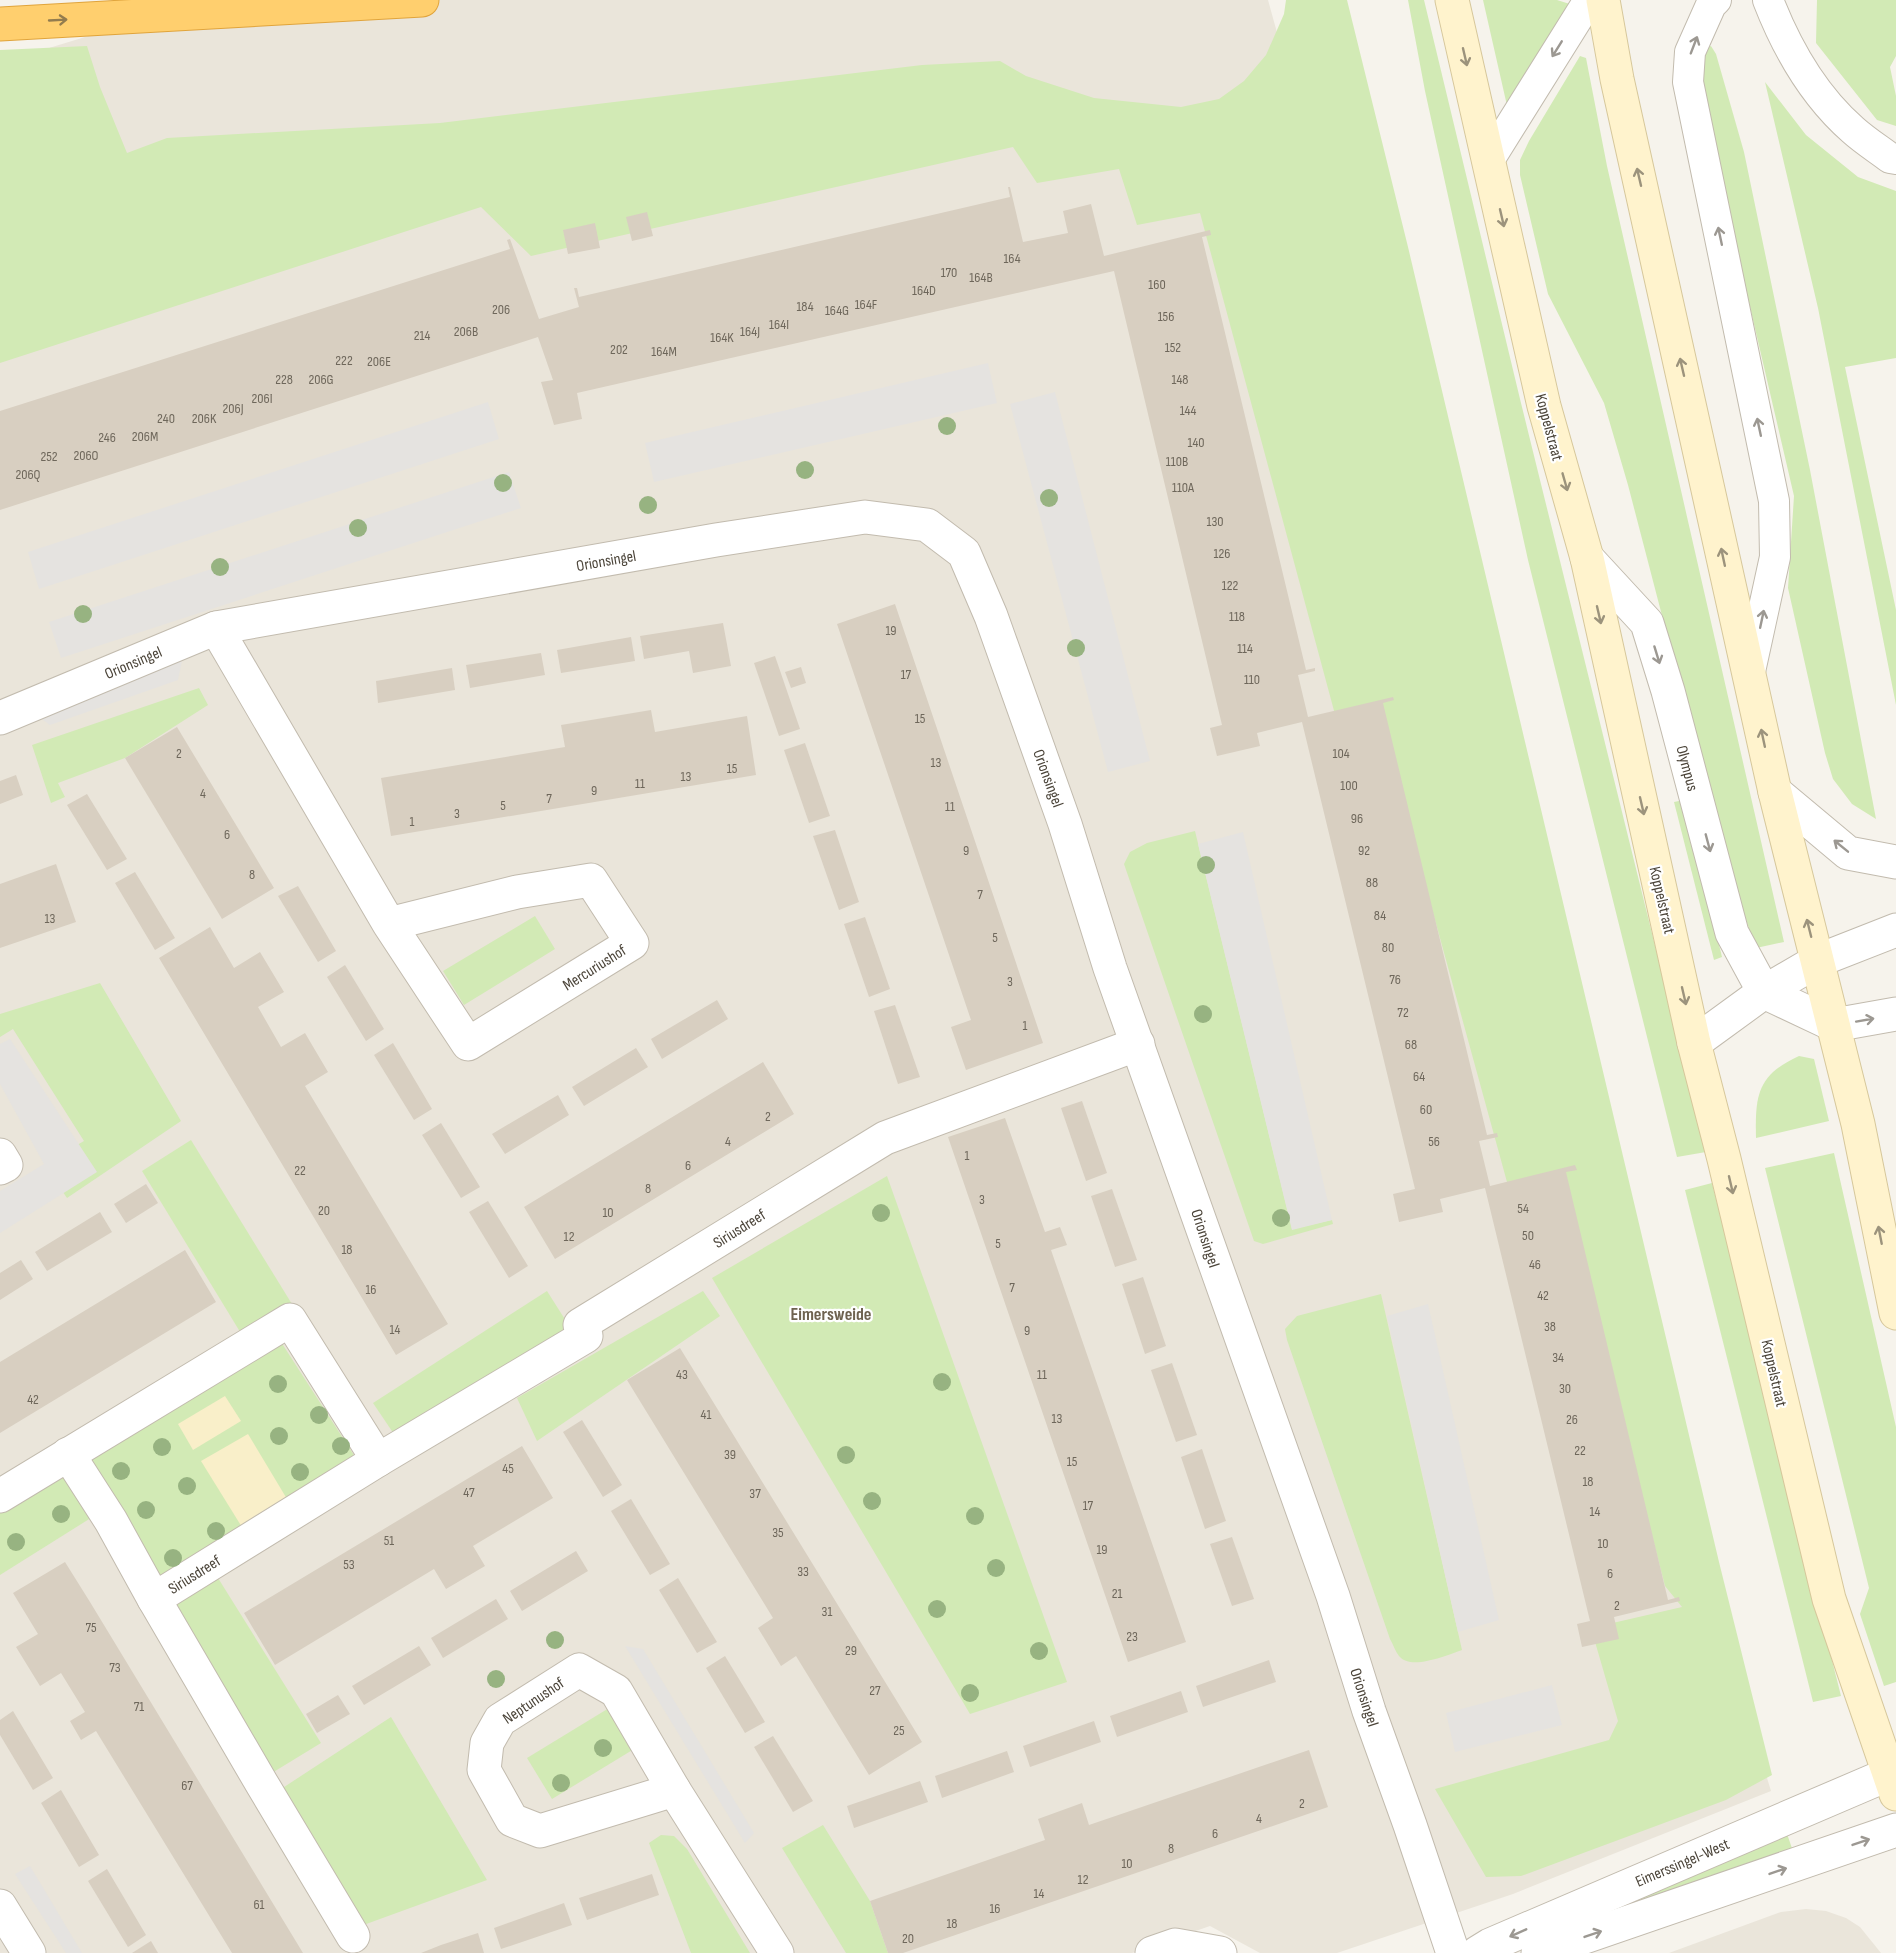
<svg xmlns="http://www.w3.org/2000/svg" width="1896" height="1953" font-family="'Sofia Sans Condensed',sans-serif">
<rect width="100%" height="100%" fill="#f6f3ec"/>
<g fill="#eae5da">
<path d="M206 0H1268L1685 1508 1771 1791 1513 1894 1337 1953H1260L1210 1926 1132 1953H0V63Z"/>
<path d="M1806 1909 1826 1911 1846 1918 1860 1927 1881 1953H1669L1781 1912Z"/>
</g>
<g fill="#d2eab5">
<path d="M1286 0H1347L1408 247 1719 1562 1772 1775 1726 1800 1521 1876 1486 1877 1435 1789 1609 1740 1618 1721 1591 1628 1682 1607 1665 1586 1560 1177 1507 1182 1382 727 1340 733 1200 213 1137 225 1119 169 1037 183 1013 147 531 256 481 207 0 363V50L87 46 100 87 127 153 167 138 440 123 922 65 1000 61 1026 76 1094 98 1181 107 1219 99 1244 81 1266 55 1284 14Z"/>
<path d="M1408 0H1424L1520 399 1706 1152 1677 1157 1528 560 1425 91Z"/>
<path d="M1483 0H1557L1573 5 1508 110Z"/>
<path d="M1817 0H1896V56L1890 67 1896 96V126L1877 120 1816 43Z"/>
<path d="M1711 46 1716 54 1744 152 1810 470 1876 819 1852 804 1833 779 1825 753 1788 588 1794 496 1700 92 1706 48Z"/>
<path d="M1580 56 1586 58 1607 166 1784 942 1756 948 1728 869 1628 485 1604 403 1548 294 1520 175V160L1529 141Z"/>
<path d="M1765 82 1806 135 1858 177 1896 191V358L1845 367 1896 610V705L1818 308Z"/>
<path d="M199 688 208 705 125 758 58 783 65 797 51 803 32 745Z"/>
<path d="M1684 800 1722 957 1714 960 1674 802Z"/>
<path d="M1195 831 1292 1229 1332 1220 1333 1224 1263 1244 1254 1241 1124 864 1130 852 1147 843Z"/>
<path d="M535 916 555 949 464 1005 443 971Z"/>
<path d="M100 983 181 1121 67 1198 44 1164 84 1141 13 1029 0 1037V1014Z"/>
<path d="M1799 1056 1814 1059 1829 1121 1756 1138C1755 1096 1757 1075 1799 1056Z"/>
<path d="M191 1140 295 1309 245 1340 142 1171Z"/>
<path d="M1834 1153 1896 1427V1682L1884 1686 1860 1614 1869 1588 1765 1168Z"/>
<path d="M887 1176 1067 1682 970 1714 712 1278Z"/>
<path d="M1712 1183 1841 1696 1813 1702 1685 1190Z"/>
<path d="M547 1291 573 1332 400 1443 373 1403Z"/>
<path d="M703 1291 720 1316 537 1441 517 1398Z"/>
<path d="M1381 1294 1462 1650C1447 1655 1411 1671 1399 1656 1395 1651 1393 1644 1390 1639L1287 1340 1285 1329 1297 1316Z"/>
<path d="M281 1342 359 1463 160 1584 85 1462Z"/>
<path d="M67 1474 94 1516 0 1575V1513Z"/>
<path d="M218 1578 321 1743 267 1776 165 1610Z"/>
<path d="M614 1705 639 1746 552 1799 527 1758Z"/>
<path d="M391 1717 487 1880 358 1927 275 1793Z"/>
<path d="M823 1825 870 1901 888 1953H846L782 1848Z"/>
<path d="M1786 1831 1794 1854 1539 1942Z"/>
<path d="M661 1835 674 1836 687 1849 750 1953H691L649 1843Z"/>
</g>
<g fill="#f9efc9">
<path d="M225 1396 241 1421 193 1450 178 1424Z"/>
<path d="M248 1434 290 1504 245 1532 201 1461Z"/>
</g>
<g fill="#e5e3e0">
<path d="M988 363 997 403 654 482 645 443Z"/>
<path d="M1055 392 1150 761 1108 772 1010 404Z"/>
<path d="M488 402 499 439 39 589 28 552Z"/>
<path d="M509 472 521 508 61 658 49 622Z"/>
<path d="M182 661 178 680 50 725 32 712Z"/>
<path d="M1243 832 1332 1220 1292 1230 1198 844Z"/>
<path d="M10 1039 97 1172 0 1233V1191L44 1164 0 1084V1044Z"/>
<path d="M1428 1304 1499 1620 1458 1632 1387 1316Z"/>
<path d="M625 1646 643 1649 754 1833 745 1843Z"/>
<path d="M1552 1685 1562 1725 1455 1752 1446 1713Z"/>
<path d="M30 1866 82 1953H66L15 1874Z"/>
</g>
<g fill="#d8cfc1">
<path d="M1008 187H1010L1023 242 1068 233 1063 211 1091 204 1104 256 1210 230 1211 235 1202 237 1306 670 1315 668V671L1298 675 1308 717 1393 697 1394 700 1383 703 1487 1135 1497 1133 1498 1137 1479 1141 1490 1186 1575 1165 1577 1170 1566 1172 1668 1600 1679 1597 1680 1601 1614 1617 1619 1639 1582 1647 1577 1624 1590 1621 1485 1188 1440 1199 1443 1212 1399 1222 1393 1194 1415 1189 1302 722 1257 733 1260 746 1217 756 1210 728 1222 725 1114 271 577 393 582 419 554 425 541 382 553 380 538 337 0 510V411L510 249 507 240 510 239 539 319 579 307 574 288H577L579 297 1010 197Z"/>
<path d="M647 212 653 236 632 241 626 217Z"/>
<path d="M595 223 600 248 568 254 563 230Z"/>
<path d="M895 604 1043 1043 966 1070 951 1027 971 1020 837 624Z"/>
<path d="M723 623 731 666 693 673 689 651 644 659 640 636Z"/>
<path d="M631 637 635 661 561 673 557 650Z"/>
<path d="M541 653 545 675 470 688 466 665Z"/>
<path d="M775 656 800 729 779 736 754 663Z"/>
<path d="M801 667 806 683 791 688 785 672Z"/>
<path d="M452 668 455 690 378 703 376 681Z"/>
<path d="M651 710 655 732 747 716 756 775 391 836 381 778 565 747 561 725Z"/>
<path d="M177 727 274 888 222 919 125 758Z"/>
<path d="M805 743 830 816 809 823 784 750Z"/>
<path d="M16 775 23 795 0 804V781Z"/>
<path d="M87 794 127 859 107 870 67 805Z"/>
<path d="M835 830 859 902 839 910 813 836Z"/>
<path d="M56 864 76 922 0 948V884Z"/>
<path d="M135 872 175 938 155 950 115 883Z"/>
<path d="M298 886 336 951 318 962 278 896Z"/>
<path d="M865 917 890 989 869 997 844 924Z"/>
<path d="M210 927 234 968 260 952 284 992 258 1007 281 1047 305 1033 328 1072 305 1086 448 1324 396 1355 159 958Z"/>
<path d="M345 965 384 1029 366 1041 327 977Z"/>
<path d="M717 1000 728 1019 662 1059 651 1039Z"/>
<path d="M895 1005 920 1077 898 1084 874 1011Z"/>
<path d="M393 1043 432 1109 414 1120 374 1055Z"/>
<path d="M636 1048 648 1067 584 1106 572 1087Z"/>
<path d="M763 1062 794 1114 555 1259 524 1207Z"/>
<path d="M558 1095 569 1115 505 1154 492 1134Z"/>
<path d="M1082 1101 1107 1173 1086 1181 1061 1108Z"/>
<path d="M1005 1118 1045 1232 1060 1227 1067 1245 1051 1250 1186 1642 1128 1662 948 1137Z"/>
<path d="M441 1123 480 1187 461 1198 422 1135Z"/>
<path d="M146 1184 158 1203 126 1223 114 1204Z"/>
<path d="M1112 1189 1137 1260 1115 1267 1091 1196Z"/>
<path d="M488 1201 528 1266 509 1278 469 1212Z"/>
<path d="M100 1212 112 1232 47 1271 35 1252Z"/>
<path d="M185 1250 216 1302 0 1433V1362Z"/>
<path d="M21 1260 33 1279 0 1300V1273Z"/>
<path d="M1143 1277 1166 1346 1145 1354 1122 1284Z"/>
<path d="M680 1348 922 1742 869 1775 796 1656 781 1666 758 1628 773 1618 627 1380Z"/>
<path d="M1172 1363 1197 1435 1176 1442 1151 1370Z"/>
<path d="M582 1420 622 1485 603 1497 563 1432Z"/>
<path d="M522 1446 553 1498 473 1546 485 1566 446 1589 434 1569 275 1665 244 1613Z"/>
<path d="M1202 1449 1226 1521 1205 1529 1181 1457Z"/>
<path d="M631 1499 670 1564 650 1575 611 1511Z"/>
<path d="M1232 1537 1254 1599 1232 1606 1210 1544Z"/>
<path d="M576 1551 588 1571 522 1611 510 1591Z"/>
<path d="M65 1562 90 1602 303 1953H232L96 1731 81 1740 70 1721 85 1712 61 1673 40 1686 16 1647 38 1634 13 1593Z"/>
<path d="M678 1578 717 1642 697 1653 659 1590Z"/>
<path d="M496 1599 508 1619 443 1658 431 1638Z"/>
<path d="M419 1646 431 1665 364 1705 352 1686Z"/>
<path d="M725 1656 765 1722 745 1733 706 1668Z"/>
<path d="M1269 1660 1276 1682 1203 1707 1196 1686Z"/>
<path d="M1181 1691 1188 1712 1117 1737 1110 1716Z"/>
<path d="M338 1695 350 1714 317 1733 306 1714Z"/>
<path d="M13 1711 53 1778 33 1790 0 1735V1720Z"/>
<path d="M1094 1721 1101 1742 1030 1767 1023 1746Z"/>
<path d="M773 1736 813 1801 793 1812 754 1747Z"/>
<path d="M1309 1750 1328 1807 903 1953H888L870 1901 1045 1840 1038 1819 1082 1803 1089 1825Z"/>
<path d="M1007 1751 1014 1772 942 1798 935 1776Z"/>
<path d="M920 1781 928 1802 854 1828 847 1806Z"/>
<path d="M61 1790 99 1855 79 1867 41 1803Z"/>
<path d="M107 1869 146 1935 128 1947 88 1881Z"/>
<path d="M652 1874 659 1895 587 1920 579 1898Z"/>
<path d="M564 1903 572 1925 501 1949 494 1928Z"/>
<path d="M478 1933 484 1953H421L441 1945Z"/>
<path d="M151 1941 158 1953H132Z"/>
</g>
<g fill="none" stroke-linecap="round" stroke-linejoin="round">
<defs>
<g id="lane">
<path d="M1716 0 1711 5 1690 52 1688 82 1774 501 1775 557 1749 676"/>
<path d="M1768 0C1787 49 1813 95 1853 130 1864 140 1878 149 1890 158L1896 159"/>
<path d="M1489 160 1589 0"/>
</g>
<g id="street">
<path d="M1587 558 1647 623 1668 691 1732 933 1764 992 1834 1025 1896 1014"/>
<path d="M216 628 389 924 517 892 591 880 632 943 468 1044 389 924"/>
<path d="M0 718 216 628 716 540 865 517 927 525 964 553 991 616 1065 824 1110 968 1333 1596 1369 1711 1410 1825 1453 1953"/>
<path d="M1775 792 1848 853 1896 862"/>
<path d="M1694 1043 1764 992 1817 961 1896 930"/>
<path d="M0 1155 6 1165 0 1168"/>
<path d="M68 1454 111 1521 154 1599 378 1460 586 1336 580 1325 885 1138 1138 1044"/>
<path d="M0 1496 290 1320 378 1460"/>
<path d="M154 1599 262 1784 353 1936"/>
<path d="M579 1670 616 1691 674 1790 540 1831 512 1820 484 1770 487 1743 500 1720Z"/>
<path d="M674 1790 777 1953"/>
<path d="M0 1906 29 1953"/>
<path d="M1152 1953 1175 1945 1220 1953"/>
<path d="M1477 1953 1490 1945 1889 1774"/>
<path d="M1538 1953 1896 1830"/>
</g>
<g id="secondary">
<path d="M1452 0 1544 406 1587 558 1694 1043 1724 1159 1829 1599 1896 1794"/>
<path d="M1603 0 1617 79 1775 792 1858 1124 1896 1313"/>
</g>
<path id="highway" d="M0 24 422 0"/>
</defs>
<use href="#lane" stroke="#c2bbae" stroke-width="32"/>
<use href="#street" stroke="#c2bbae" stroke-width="35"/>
<use href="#secondary" stroke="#d6c79b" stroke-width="35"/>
<use href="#highway" stroke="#e0a43c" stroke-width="35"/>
<use href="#lane" stroke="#fff" stroke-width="30"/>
<use href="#street" stroke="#fff" stroke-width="33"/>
<use href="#secondary" stroke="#fff3cd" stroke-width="33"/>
<use href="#highway" stroke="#ffcf6e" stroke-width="33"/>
</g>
<g fill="#97b381">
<circle cx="947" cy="426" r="9"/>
<circle cx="805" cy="470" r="9"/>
<circle cx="503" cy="483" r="9"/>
<circle cx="1049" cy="498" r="9"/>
<circle cx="648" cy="505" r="9"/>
<circle cx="358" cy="528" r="9"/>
<circle cx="220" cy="567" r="9"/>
<circle cx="83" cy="614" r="9"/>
<circle cx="1076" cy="648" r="9"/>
<circle cx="1206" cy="865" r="9"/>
<circle cx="1203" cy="1014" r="9"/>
<circle cx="881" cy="1213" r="9"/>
<circle cx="1281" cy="1218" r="9"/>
<circle cx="942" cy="1382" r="9"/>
<circle cx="278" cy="1384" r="9"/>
<circle cx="319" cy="1415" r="9"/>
<circle cx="279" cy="1436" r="9"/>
<circle cx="341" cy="1446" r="9"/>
<circle cx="162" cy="1447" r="9"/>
<circle cx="846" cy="1455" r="9"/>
<circle cx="121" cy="1471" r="9"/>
<circle cx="300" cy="1472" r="9"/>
<circle cx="187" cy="1486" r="9"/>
<circle cx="872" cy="1501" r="9"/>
<circle cx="146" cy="1510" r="9"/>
<circle cx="61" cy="1514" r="9"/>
<circle cx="975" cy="1516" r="9"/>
<circle cx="216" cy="1531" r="9"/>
<circle cx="16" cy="1542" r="9"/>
<circle cx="173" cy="1558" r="9"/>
<circle cx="996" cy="1568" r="9"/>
<circle cx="937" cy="1609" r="9"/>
<circle cx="555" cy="1640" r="9"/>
<circle cx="1039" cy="1651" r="9"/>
<circle cx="496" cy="1679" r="9"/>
<circle cx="970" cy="1693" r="9"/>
<circle cx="603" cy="1748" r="9"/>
<circle cx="561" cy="1783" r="9"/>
</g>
<defs><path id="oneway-shaft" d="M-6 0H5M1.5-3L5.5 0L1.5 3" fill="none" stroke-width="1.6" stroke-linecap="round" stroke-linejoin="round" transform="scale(1.5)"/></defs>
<use stroke="#937c4e" href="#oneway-shaft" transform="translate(58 20) rotate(-3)"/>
<g stroke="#9c9892">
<use href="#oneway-shaft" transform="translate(1694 45) rotate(-69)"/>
<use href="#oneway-shaft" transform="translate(1557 49) rotate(122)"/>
<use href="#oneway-shaft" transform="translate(1720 236) rotate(-102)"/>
<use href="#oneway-shaft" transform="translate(1759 427) rotate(-102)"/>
<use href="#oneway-shaft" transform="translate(1762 619) rotate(-78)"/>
<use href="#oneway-shaft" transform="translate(1657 655) rotate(73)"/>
<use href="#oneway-shaft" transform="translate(1708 843) rotate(75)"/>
<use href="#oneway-shaft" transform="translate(1841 846) rotate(-141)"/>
<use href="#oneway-shaft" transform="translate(1865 1020) rotate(-10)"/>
<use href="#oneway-shaft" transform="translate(1861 1842) rotate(-19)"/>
<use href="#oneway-shaft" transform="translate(1778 1871) rotate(-19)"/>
<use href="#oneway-shaft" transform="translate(1518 1933) rotate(156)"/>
<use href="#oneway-shaft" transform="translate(1593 1934) rotate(-19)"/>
</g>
<g stroke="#9c937c">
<use href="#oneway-shaft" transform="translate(1465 57) rotate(77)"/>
<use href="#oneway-shaft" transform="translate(1639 177) rotate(-103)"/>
<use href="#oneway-shaft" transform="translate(1502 218) rotate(77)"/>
<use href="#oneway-shaft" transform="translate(1682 367) rotate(-103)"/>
<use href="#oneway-shaft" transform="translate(1565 482) rotate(74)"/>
<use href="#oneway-shaft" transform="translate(1723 557) rotate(-102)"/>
<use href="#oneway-shaft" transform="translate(1599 615) rotate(77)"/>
<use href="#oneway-shaft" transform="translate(1763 738) rotate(-102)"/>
<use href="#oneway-shaft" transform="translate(1642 806) rotate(77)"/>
<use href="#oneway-shaft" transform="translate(1809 928) rotate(-104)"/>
<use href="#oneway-shaft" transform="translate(1684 996) rotate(77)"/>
<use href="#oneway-shaft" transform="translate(1731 1185) rotate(77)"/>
<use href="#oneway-shaft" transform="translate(1880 1235) rotate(-101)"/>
</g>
<g text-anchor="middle" stroke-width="4.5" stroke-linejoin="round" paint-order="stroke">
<g font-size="14" fill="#6e675b">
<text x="1012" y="263">164</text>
<text x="949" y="277">170</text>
<text x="981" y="282">164B</text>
<text x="1157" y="289">160</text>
<text x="924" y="295">164D</text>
<text x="866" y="309">164F</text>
<text x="805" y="311">184</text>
<text x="501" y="314">206</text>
<text x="837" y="315">164G</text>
<text x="1166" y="321">156</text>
<text x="779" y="329">164I</text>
<text x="466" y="336">206B</text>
<text x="750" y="336">164J</text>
<text x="422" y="340">214</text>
<text x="722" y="342">164K</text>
<text x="1173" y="352">152</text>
<text x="619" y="354">202</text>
<text x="664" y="356">164M</text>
<text x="344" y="365">222</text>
<text x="379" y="366">206E</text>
<text x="284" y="384">228</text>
<text x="321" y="384">206G</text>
<text x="1180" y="384">148</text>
<text x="262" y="403">206I</text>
<text x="233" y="413">206J</text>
<text x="1188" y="415">144</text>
<text x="166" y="423">240</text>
<text x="204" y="423">206K</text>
<text x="145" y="441">206M</text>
<text x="107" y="442">246</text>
<text x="1196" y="447">140</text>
<text x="86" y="460">206O</text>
<text x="49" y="461">252</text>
<text x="1177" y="466">110B</text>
<text x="28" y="479">206Q</text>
<text x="1183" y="492">110A</text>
<text x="1215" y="526">130</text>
<text x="1222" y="558">126</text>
<text x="1230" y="590">122</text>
<text x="1237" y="621">118</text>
<text x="891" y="635">19</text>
<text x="1245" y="653">114</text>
<text x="906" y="679">17</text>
<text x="1252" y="684">110</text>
<text x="920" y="723">15</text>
<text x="179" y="758">2</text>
<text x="1341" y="758">104</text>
<text x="936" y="767">13</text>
<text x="732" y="773">15</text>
<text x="686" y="781">13</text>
<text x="640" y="788">11</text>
<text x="1349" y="790">100</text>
<text x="594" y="795">9</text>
<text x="203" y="798">4</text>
<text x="549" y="803">7</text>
<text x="503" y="810">5</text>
<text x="950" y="811">11</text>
<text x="457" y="818">3</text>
<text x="1357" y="823">96</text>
<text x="412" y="826">1</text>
<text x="227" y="839">6</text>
<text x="966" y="855">9</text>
<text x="1364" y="855">92</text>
<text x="252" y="879">8</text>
<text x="1372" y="887">88</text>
<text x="980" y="899">7</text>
<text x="1380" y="920">84</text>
<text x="50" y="923">13</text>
<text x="995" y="942">5</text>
<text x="1388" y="952">80</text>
<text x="1395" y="984">76</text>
<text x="1010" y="986">3</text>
<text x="1403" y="1017">72</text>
<text x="1025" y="1030">1</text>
<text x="1411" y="1049">68</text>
<text x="1419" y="1081">64</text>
<text x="1426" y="1114">60</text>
<text x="768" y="1121">2</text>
<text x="728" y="1146">4</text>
<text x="1434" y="1146">56</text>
<text x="967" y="1160">1</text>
<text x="688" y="1170">6</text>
<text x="300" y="1175">22</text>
<text x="648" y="1193">8</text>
<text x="982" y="1204">3</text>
<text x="1523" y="1213">54</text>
<text x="324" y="1215">20</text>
<text x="608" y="1217">10</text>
<text x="1528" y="1240">50</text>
<text x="569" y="1241">12</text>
<text x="998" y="1248">5</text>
<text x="347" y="1254">18</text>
<text x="1535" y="1269">46</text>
<text x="1012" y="1292">7</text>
<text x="371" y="1294">16</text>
<text x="1543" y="1300">42</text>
<text x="1550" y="1331">38</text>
<text x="395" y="1334">14</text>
<text x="1027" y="1335">9</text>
<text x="1558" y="1362">34</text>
<text x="682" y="1379">43</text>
<text x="1042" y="1379">11</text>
<text x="1565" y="1393">30</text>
<text x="33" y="1404">42</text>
<text x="706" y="1419">41</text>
<text x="1057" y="1423">13</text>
<text x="1572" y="1424">26</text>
<text x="1580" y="1455">22</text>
<text x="730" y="1459">39</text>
<text x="1072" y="1466">15</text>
<text x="508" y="1473">45</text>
<text x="1588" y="1486">18</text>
<text x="469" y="1497">47</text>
<text x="755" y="1498">37</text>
<text x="1088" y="1510">17</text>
<text x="1595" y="1516">14</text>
<text x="778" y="1537">35</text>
<text x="389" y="1545">51</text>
<text x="1603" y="1548">10</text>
<text x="1102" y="1554">19</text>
<text x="349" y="1569">53</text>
<text x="803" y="1576">33</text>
<text x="1610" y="1578">6</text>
<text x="1117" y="1598">21</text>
<text x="1617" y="1610">2</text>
<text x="827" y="1616">31</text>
<text x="91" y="1632">75</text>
<text x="1132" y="1641">23</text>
<text x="851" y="1655">29</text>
<text x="115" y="1672">73</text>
<text x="875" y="1695">27</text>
<text x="139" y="1711">71</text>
<text x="899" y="1735">25</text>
<text x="187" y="1790">67</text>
<text x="1302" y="1808">2</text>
<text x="1259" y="1823">4</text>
<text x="1215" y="1838">6</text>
<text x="1171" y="1853">8</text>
<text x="1127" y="1868">10</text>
<text x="1083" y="1884">12</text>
<text x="1039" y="1898">14</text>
<text x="259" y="1909">61</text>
<text x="995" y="1913">16</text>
<text x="952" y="1928">18</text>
<text x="908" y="1943">20</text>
</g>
<g font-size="16" fill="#4b4439" stroke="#fff">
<text transform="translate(1550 427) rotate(75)" y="6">Koppelstraat</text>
<text transform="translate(606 560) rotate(-10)" y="6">Orionsingel</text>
<text transform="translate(133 662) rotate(-23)" y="6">Orionsingel</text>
<text transform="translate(1688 768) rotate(75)" y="6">Olympus</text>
<text transform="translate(1049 778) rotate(70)" y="6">Orionsingel</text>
<text transform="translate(1663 900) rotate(77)" y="6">Koppelstraat</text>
<text transform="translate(594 967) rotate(-32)" y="6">Mercuriushof</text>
<text transform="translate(739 1228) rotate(-32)" y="6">Siriusdreef</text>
<text transform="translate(1206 1238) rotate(72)" y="6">Orionsingel</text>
<text transform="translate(1775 1373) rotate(77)" y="6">Koppelstraat</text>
<text transform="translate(194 1574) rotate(-32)" y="6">Siriusdreef</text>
<text transform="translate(1365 1697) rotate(72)" y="6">Orionsingel</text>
<text transform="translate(533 1700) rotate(-34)" y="6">Neptunushof</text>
<text transform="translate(1682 1862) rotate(-23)" y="6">Eimerssingel-West</text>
</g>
<g font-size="18" font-weight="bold" fill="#6e6250" stroke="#fff">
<text x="831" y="1320">Eimersweide</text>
</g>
</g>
</svg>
